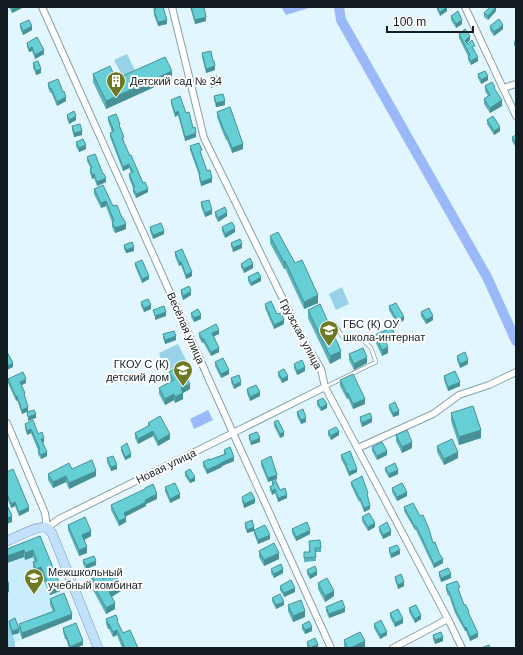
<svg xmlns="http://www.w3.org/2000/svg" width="523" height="655" font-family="Helvetica,sans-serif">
<rect width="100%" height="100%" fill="#e1f6fe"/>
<path fill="#c9edfa" d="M40 543 72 619 15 642 7 618V556Z"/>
<g fill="#97d2e8">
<path d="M127 54 135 70 123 77 114 60Z"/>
<path d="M342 287 349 304 336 310 329 294Z"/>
<path d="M178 344 188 364 164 371 159 353Z"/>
<path d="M7 618 15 642V648H7Z"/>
</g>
<g fill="#9bb9f9">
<path d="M281 7H312L286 15Z"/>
<path d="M208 410 213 420 194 429 190 419Z"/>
</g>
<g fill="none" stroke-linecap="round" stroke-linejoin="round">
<path stroke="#9bb9f9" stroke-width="10" d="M339 7 341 20 487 277 516 341"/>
<defs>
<path id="service" d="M325 387 376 362 371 348 364 341 344 339 335 325"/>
<g id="minor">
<path d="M42 7 233 433 331 648"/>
<path d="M172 7 204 138 300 334 321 369 325 387 448 619 462 648"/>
<path d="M465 7 516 116"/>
<path d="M503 88 516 84"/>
<path d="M7 423 45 513 47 528"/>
<path d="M358 448 433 414 459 395 489 385 516 372"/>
<path d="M47 528 59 519 233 433 325 387"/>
<path d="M393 648 448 619"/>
</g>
<path id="primary" d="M7 541C15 538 40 524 47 528 49 529 50 532 52 533L98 648"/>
</defs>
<use href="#service" stroke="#87a0aa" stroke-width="4.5"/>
<use href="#minor" stroke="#87a0aa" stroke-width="8"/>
<use href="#primary" stroke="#6a8fab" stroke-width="10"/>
<use href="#service" stroke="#fff" stroke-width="3"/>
<use href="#minor" stroke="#fff" stroke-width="6"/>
<use href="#primary" stroke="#c2e0fa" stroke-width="9"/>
</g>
<g fill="#58b2b8">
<path d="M9 7H22V8L12 13Z"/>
<path d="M153 7H164V10L167 24 158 26 154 15V11Z"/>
<path d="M190 7H205L204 8 206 21 195 24Z"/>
<path d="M437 7H446L447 11 440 16 437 10Z"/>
<path d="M496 11 488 20 484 17V13Z"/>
<path d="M451 16 462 24 456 28 451 20Z"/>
<path d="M20 24 32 30 23 35 20 28Z"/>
<path d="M490 26 503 29 494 36 490 30Z"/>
<path d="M459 34 470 40 467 43 475 50H474L478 61 471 65 468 60V56L459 38Z"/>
<path d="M516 40V47L514 45V41Z"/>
<path d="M27 43 44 54 35 59 32 51 29 52 27 47Z"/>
<path d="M202 53 213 61 215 70 206 73 202 57Z"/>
<path d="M33 63 41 73 36 75 33 67Z"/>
<path d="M93 74 116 79H172L106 109 93 82Z"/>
<path d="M478 74 488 80 481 84 478 78Z"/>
<path d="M48 83 66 101 57 106 51 92 50 93 48 87Z"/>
<path d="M485 86 495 90 502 106 490 113 484 104V99L488 96 485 91Z"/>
<path d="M214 96 225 105 216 107 214 100Z"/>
<path d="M171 100 186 113 193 128 196 137 185 141 178 115 175 117 171 104Z"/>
<path d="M217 112 243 149 232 153 227 140H226L221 128 217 117Z"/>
<path d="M67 115 76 120 69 124 67 119Z"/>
<path d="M108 117 120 127 124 141H123L148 192 136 198 133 192V188L129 178V174L131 173 129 168 123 171 110 137V133L112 132 108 121Z"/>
<path d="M487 120 500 131 494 135 487 124Z"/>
<path d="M72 126 82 135 74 137 72 130Z"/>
<path d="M516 135V148L512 141V137Z"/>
<path d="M76 142 86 149 79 152 76 146Z"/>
<path d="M190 146 202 154H201L207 171 212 182 201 186 199 178V175L190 150Z"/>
<path d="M87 157 97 160 106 182 97 186 94 178 92 179 90 173V169H91L87 161Z"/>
<path d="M94 189 113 206 122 218 126 229 115 233 112 227V222L106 206 101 208 94 194Z"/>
<path d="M201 202 212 214 205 217 201 206Z"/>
<path d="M215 212 227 216 218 222 215 216Z"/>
<path d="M150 227 164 234 153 239 150 231Z"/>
<path d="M222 227 235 232 225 238 222 231Z"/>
<path d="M270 236 295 263 318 303 304 309 285 268 284 269 270 243Z"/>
<path d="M231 243 242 248 233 252 231 246Z"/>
<path d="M124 245 134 251 126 253 124 249Z"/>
<path d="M175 252 192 276 186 279 181 265 179 266 175 256Z"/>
<path d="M135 263 149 279 142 283 135 266Z"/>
<path d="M241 264 253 268 244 273 241 267Z"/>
<path d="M248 277 261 281 251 286 248 281Z"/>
<path d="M181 290 191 295 183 300 181 294Z"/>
<path d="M141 302 151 309 144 312 141 306Z"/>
<path d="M265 304 277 314 284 324 274 329 265 308Z"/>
<path d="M389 306 404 320 397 324 389 310Z"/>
<path d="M308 310 341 358 330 364 308 318Z"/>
<path d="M421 312 433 320 426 324 421 316Z"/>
<path d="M191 313 201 319 194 322 191 317Z"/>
<path d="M199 333 219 334 214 336 219 352 211 356 203 342 202 343 199 337Z"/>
<path d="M163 334 176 340 165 344 163 338Z"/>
<path d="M375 335 394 339 386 343 388 353 382 356 375 341Z"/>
<path d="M349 354 367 363 354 370 349 360Z"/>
<path d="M457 356 468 364 460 368 457 360Z"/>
<path d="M215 362 229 374 221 378 215 366Z"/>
<path d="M294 364 305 371 297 375 294 368Z"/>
<path d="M169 372 179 379 190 389 183 393V399L175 403 174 400 165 405 159 394V388L171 381 169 377Z"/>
<path d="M278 372 288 380 282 383 278 376Z"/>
<path d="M444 376 460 386 448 391 444 380Z"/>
<path d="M231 378 241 385 234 389 231 382Z"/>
<path d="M8 379 26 383 21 385 25 397 28 411 22 414 17 400 16 401 8 383Z"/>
<path d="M340 380 365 404 353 409 348 398 347 399 340 386Z"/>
<path d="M247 389 260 396 250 401 247 393Z"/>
<path d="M317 401 327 408 321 411 317 405Z"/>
<path d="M389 405 399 415 393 417 389 409Z"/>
<path d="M297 412 306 422 301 424 297 416Z"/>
<path d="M451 413 481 438 459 445 451 421Z"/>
<path d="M360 417 372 422 362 427 360 421Z"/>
<path d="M274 422 284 436 280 438 274 426Z"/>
<path d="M148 423 170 439 158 446 153 436 138 444 135 438V433L148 426Z"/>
<path d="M25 424 44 442H43L47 456 41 459 38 454V450L31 433 27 435 25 428Z"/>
<path d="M328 431 339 435 331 440 328 435Z"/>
<path d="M249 435 260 442 251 445 249 439Z"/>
<path d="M396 435 412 448 402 453 396 441Z"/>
<path d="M437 446 458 458 444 465 437 452Z"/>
<path d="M121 447 131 457 125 460 121 451Z"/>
<path d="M372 447 387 455 377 460 372 451Z"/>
<path d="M224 450 234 461 222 466V467L207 474 203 466V462L209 460 224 454Z"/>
<path d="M341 455 357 472 349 476 346 469V468L341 459Z"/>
<path d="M107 458 117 469 111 471 107 462Z"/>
<path d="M261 461 277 479H275L280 490 287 498 278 502 275 493 272 495 270 490V487L272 485V480L268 482 261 465Z"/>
<path d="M385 468 398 474 389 478 385 471Z"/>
<path d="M72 469 96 476 69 489 66 482 53 488 48 480V474Z"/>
<path d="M7 472 29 511 19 516 15 506 11 508 7 498Z"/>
<path d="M185 472 195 481 190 483 185 476Z"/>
<path d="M351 482 368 497 370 509 364 512 360 501 359 502 351 485Z"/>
<path d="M165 487 180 498 170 503 165 491Z"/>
<path d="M392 488 407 496 397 501 392 492Z"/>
<path d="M242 497 255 503 244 508 242 501Z"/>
<path d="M157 499 146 504V506L125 517 126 522 119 526 111 510V505Z"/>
<path d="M404 507 433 543 443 563 434 568 416 530H415L404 511Z"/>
<path d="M362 517 375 527 368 531 362 521Z"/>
<path d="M245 523 254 529 270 539 258 544 254 534V531L247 533 245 527Z"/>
<path d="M68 525 91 536 84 540 87 553 79 556 68 530Z"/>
<path d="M379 527 391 535 383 539 379 531Z"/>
<path d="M292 529 310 534 296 541 292 533Z"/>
<path d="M40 536 60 591 50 595 41 574 36 576 33 570V562H35L33 557 25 560 24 557 7 563Z"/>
<path d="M309 541 321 548V552H315L316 561 304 562V552H309Z"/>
<path d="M389 548 400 554 391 558 389 552Z"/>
<path d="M259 551 279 559 264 566 259 557Z"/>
<path d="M83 560 96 565 86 569 83 564Z"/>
<path d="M271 569 283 573 274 578 271 573Z"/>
<path d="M307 570 317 575 310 579 307 574Z"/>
<path d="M91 572 121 591 112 597 115 609 106 614 93 590V584L91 578Z"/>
<path d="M439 572 451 578 441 582 439 576Z"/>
<path d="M395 577 404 586 398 589 395 580Z"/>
<path d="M318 583 334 596 325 602 318 589Z"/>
<path d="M446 585 460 591H459L464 605 469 614 478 637 470 641 466 631H465L455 613 449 595 448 596 446 589Z"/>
<path d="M280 586 295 592 284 597 280 590Z"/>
<path d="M272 598 284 605 276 609 272 601Z"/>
<path d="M50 599 72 619 22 639 19 630V624L53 611 50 605Z"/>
<path d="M288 605 305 617 293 622 288 611Z"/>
<path d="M326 607 345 612 329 618 326 611Z"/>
<path d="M409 608 421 619 415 623 409 612Z"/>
<path d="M390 613 403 623 395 627 390 617Z"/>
<path d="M106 619 118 623 123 633 138 648H122L117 635 113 637 109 629H108L106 624Z"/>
<path d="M9 621 19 633 12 635 9 625Z"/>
<path d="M374 624 387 635 380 639 374 628Z"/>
<path d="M302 625 312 631 305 634 302 629Z"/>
<path d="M63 628 83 645 76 648H69L66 639H65L63 632Z"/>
<path d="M433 635 443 641 435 644 433 639Z"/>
<path d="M344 640 365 647 362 648H345L344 646Z"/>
<path d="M307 642 318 648H308L307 646Z"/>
</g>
<g fill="#479196">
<path d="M16 7H22V8L12 13V9Z"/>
<path d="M447 7V11L440 16V12Z"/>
<path d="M496 7V11L488 20V16Z"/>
<path d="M206 17V21L195 24V20Z"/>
<path d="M167 20V24L158 26V22Z"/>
<path d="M462 20V24L456 28V24Z"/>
<path d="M503 25V29L494 36V32Z"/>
<path d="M32 26V30L23 35V31Z"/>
<path d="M470 36V40L465 45V41Z"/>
<path d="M32 47V51L29 52V49Z"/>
<path d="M44 50V54L35 59V55Z"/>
<path d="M478 57V61L471 65V61Z"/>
<path d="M215 66V70L206 73V69Z"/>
<path d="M41 69V73L36 75V71Z"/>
<path d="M172 71V79L106 109V101Z"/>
<path d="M488 76V80L481 84V80Z"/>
<path d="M219 81V85L211 88V84Z"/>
<path d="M66 97V101L57 106V102Z"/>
<path d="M502 100V106L490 113V108Z"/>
<path d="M225 101V105L216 107V103Z"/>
<path d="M178 111V115L175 117V113Z"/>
<path d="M76 116V120L69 124V120Z"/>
<path d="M500 127V131L494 135V131Z"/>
<path d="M82 131V135L74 137V133Z"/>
<path d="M196 133V137L185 141V137Z"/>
<path d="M243 144V149L232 153V148Z"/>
<path d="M86 145V149L79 152V148Z"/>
<path d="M129 164V168L123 171V167Z"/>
<path d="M94 174V178L92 179V175Z"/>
<path d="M106 178V182L97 186V182Z"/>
<path d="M212 178V182L201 186V182Z"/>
<path d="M148 189V192L136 198V194Z"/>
<path d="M106 201V206L101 208V203Z"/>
<path d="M212 210V214L205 217V213Z"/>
<path d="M227 212V216L218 222V218Z"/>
<path d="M126 224V229L115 233V228Z"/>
<path d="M235 228V232L225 238V234Z"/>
<path d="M164 231V234L153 239V235Z"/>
<path d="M242 244V248L233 252V248Z"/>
<path d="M134 247V251L126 253V250Z"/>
<path d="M285 261V268L284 269V262Z"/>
<path d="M179 262H181V265L179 266Z"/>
<path d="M253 264V268L244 273V269Z"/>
<path d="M192 272V276L186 279V275Z"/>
<path d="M149 276V279L142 283V279Z"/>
<path d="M261 277V281L251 286V283Z"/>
<path d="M191 291V295L183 300V296Z"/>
<path d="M318 295V303L304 309V302Z"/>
<path d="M151 305V309L144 312V308Z"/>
<path d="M166 312V316L155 320V316Z"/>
<path d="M201 315V319L194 322V318Z"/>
<path d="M433 316V320L426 324V320Z"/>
<path d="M404 317V320L397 324V320Z"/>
<path d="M284 320V324L274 329V325Z"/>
<path d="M219 330V334L212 337V333Z"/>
<path d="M394 333V339L384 344V338Z"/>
<path d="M176 336V340L165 344V340Z"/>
<path d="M203 338V342L202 343V339Z"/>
<path d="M388 347V353L382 356V350Z"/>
<path d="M219 348V352L211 356V352Z"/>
<path d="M341 351V358L330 364V356Z"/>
<path d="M367 357V363L354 370V364Z"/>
<path d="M468 360V364L460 368V364Z"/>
<path d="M13 363V367L7 370V366Z"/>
<path d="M305 367V371L297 375V371Z"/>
<path d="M229 370V374L221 378V374Z"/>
<path d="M288 376V380L282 383V379Z"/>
<path d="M26 379V383L20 386V382Z"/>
<path d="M241 382V385L234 389V385Z"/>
<path d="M460 382V386L448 391V387Z"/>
<path d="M190 384V389L183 393V399L175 403V397L181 388Z"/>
<path d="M260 392V396L250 401V397Z"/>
<path d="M348 393V398L347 399V394Z"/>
<path d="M174 394V400L165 405V399Z"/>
<path d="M17 396V400L16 401V397Z"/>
<path d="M365 399V404L353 409V404Z"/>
<path d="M327 404V408L321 411V408Z"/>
<path d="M28 407V411L22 414V410Z"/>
<path d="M399 411V415L393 417V413Z"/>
<path d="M36 414V418L28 421V417Z"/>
<path d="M306 418V422L301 424V420Z"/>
<path d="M372 418V422L362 427V423Z"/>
<path d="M31 429V433L27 435V431Z"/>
<path d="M481 430V438L459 445V437Z"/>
<path d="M153 431V436L138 444V439Z"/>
<path d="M339 431V435L331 440V436Z"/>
<path d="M284 432V436L280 438V434Z"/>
<path d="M170 434V439L158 446V441Z"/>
<path d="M44 438V442L41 443V439Z"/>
<path d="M260 438V442L251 445V442Z"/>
<path d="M412 442V448L402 453V447Z"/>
<path d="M387 451V455L377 460V456Z"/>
<path d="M47 452V456L41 459V455Z"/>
<path d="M458 452V458L444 465V459Z"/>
<path d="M131 454V457L125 460V457Z"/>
<path d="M234 457V461L222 466V467L207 474V470Z"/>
<path d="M117 465V469L111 471V467Z"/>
<path d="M357 469V472L349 476V472Z"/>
<path d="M398 470V474L389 478V474Z"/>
<path d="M96 471V476L69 489V483Z"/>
<path d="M277 475V479L268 482V478Z"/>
<path d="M66 476V482L53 488V482Z"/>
<path d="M195 477V481L190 483V480Z"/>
<path d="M275 489V493L272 495V491Z"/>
<path d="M407 492V496L397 501V497Z"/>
<path d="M157 494V499L146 504V506L124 517V513L145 500Z"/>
<path d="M180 494V498L170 503V499Z"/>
<path d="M287 495V498L278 502V498Z"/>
<path d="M255 499V503L244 508V504Z"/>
<path d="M15 502V506L11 508V504Z"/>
<path d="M370 506V509L364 512V508Z"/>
<path d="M29 507V511L19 516V512Z"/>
<path d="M12 516V522L7 524V518Z"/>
<path d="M126 518V522L119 526V521Z"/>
<path d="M375 523V527L368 531V527Z"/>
<path d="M254 527V531L247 533V530Z"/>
<path d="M310 530V534L296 541V537Z"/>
<path d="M91 531V536L82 541V535Z"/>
<path d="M391 531V535L383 539V535Z"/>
<path d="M270 535V539L258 544V540Z"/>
<path d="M87 547V553L79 556V550Z"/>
<path d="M24 550V557L7 563V556Z"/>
<path d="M33 550V557L25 560V553Z"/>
<path d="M400 550V554L391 558V554Z"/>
<path d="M279 553V559L264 566V560Z"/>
<path d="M443 559V563L434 568V564Z"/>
<path d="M96 561V565L86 569V565Z"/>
<path d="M41 567V574L36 576V569Z"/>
<path d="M283 569V573L274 578V574Z"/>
<path d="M317 571V575L310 579V575Z"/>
<path d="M451 574V578L441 582V578Z"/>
<path d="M404 582V586L398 589V585Z"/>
<path d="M60 584V591L50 595V588Z"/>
<path d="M9 585V592L7 593V586Z"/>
<path d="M121 586V591L109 598V592Z"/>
<path d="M295 588V592L284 597V593Z"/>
<path d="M334 591V596L325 602V596Z"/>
<path d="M284 602V605L276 609V605Z"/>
<path d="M115 603V609L106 614V608Z"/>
<path d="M345 608V612L329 618V614Z"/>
<path d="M305 611V617L293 622V616Z"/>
<path d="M72 614V619L22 639V633Z"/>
<path d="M421 615V619L415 623V619Z"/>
<path d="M403 619V623L395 627V623Z"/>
<rect x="108" y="624" width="1" height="5"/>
<path d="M312 627V631L305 634V630Z"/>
<path d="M466 627V631H465V628Z"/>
<path d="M19 629V633L12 635V631Z"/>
<path d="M117 630V635L113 637V632Z"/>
<path d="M387 632V635L380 639V635Z"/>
<path d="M478 633V637L470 641V637Z"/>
<path d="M443 637V641L435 644V640Z"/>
<path d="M83 641V645L76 648H70V647Z"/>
<path d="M365 641V647L362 648H350Z"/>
<path d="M318 644V648H310Z"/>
</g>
<g fill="#66cfd6" stroke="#479196">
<path d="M154 7H163L167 20 158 22 154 11 156 10Z"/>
<path d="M191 7H204L206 17 195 20Z"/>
<path d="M437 7H447L440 12Z"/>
<path d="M490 7H496L488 16 484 13Z"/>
<path d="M458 11 462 20 456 24 451 16Z"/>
<path d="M499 19 503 25 494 32 490 26Z"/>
<path d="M29 20 32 26 23 31 20 24Z"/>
<path d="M465 29 470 36 465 41 468 44 472 40 475 46 472 47 478 57 471 61 468 56 470 55 459 34Z"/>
<path d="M37 37 44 50 35 55 32 47 29 49 27 43Z"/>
<path d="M211 51 213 61H214L215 66 206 69 202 53Z"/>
<path d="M165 57 172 71 106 101 93 74 110 66 116 79Z"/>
<path d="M38 61 41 69 36 71 33 63Z"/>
<path d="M485 71 488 76 481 80 478 74Z"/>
<path d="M217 76 219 81 211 84 209 78Z"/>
<path d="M58 79 63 92 64 91 66 97 57 102 51 88 50 89 48 83Z"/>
<path d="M492 82 495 87 494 88 502 100 490 108 484 99 490 95 485 86Z"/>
<path d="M223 94 225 101 216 103 214 96Z"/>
<path d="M180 96 186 113 189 112 193 128 195 127 196 133 185 137 178 111 175 113 171 100Z"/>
<path d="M230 107 243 144 232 148 227 135H226L221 123 217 112Z"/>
<path d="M74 111 76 116 69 120 67 115Z"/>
<path d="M116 114 120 124 119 125 124 137 122 138 130 156 131 155 143 183 145 182 148 189 136 194 133 188 135 187 129 174 133 172 129 164 123 167 110 133 114 131 108 117Z"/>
<path d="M493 116 500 127 494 131 487 120Z"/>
<path d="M80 124 82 131 74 133 72 126Z"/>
<path d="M516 135V144L512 137Z"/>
<path d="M83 139 86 145 79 148 76 142Z"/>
<path d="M199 143 202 150 200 151 207 171 210 170 212 178 201 182 199 174H200L190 146Z"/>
<path d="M95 154 97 158V159L103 174H104L106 178 97 182 94 174 92 175 90 169 92 168 87 157Z"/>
<path d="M103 185 113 206 117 205 122 218H123L126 224 115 228 112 222 114 221 106 201 101 203 94 189Z"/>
<path d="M209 200 212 210 205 213 201 202Z"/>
<path d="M225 207 227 212 218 218 215 212Z"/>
<path d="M232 222 235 228 225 234 222 227Z"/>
<path d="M161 223 164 231 153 235 150 227Z"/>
<path d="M278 232 295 263 302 260 318 295 304 302 285 261 284 262 270 236Z"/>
<path d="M240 239 242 244 233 248 231 243Z"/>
<path d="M132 242 134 247 126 250 124 245Z"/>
<path d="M182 249 192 272 186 275 181 262H179L175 252Z"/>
<path d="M250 258 253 264 244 269 241 264Z"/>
<path d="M142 260 149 276 142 279 135 263Z"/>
<path d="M258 272 261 277 251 283 248 277Z"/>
<path d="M189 286 191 291 183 296 181 290Z"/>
<path d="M148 299 151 305 144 308 141 302Z"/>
<path d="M271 301 277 314 281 313 284 320 274 325 265 304Z"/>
<path d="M396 303 404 317 397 320 389 306Z"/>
<path d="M320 304 341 351 330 356 308 310Z"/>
<path d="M164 306 166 312 155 316 153 310Z"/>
<path d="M429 308 433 316 426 320 421 312Z"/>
<path d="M198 309 201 315 194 318 191 313Z"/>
<path d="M216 324 219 330 212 333 219 348 211 352 203 338 202 339 199 333Z"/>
<path d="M392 327 394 333 384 338 388 347 382 350 375 335Z"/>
<path d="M174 331 176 336 165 340 163 334Z"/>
<path d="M363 348 367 357 354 364 349 354Z"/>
<path d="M7 352 13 363 7 366Z"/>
<path d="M465 352 468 360 460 364 457 356Z"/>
<path d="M223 358 229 370 221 374 215 362Z"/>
<path d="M302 360 305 367 297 371 294 364Z"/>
<path d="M174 369 179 379 185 375 190 384 181 388 183 393 175 397 174 394 165 399 159 388 174 380 169 372Z"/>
<path d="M284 369 288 376 282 379 278 372Z"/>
<path d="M455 371 460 382 448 387 444 376Z"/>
<path d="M23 372 26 379 20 382 25 393 24 394 28 407 22 410 17 396 16 397 8 379Z"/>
<path d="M353 374 365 399 353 404 348 393 347 394 340 380Z"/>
<path d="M239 375 241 382 234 385 231 378Z"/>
<path d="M256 385 260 392 250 397 247 389Z"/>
<path d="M323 398 327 404 321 408 317 401Z"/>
<path d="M395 402 399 411 393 413 389 405Z"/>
<path d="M473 406 481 430 459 437 451 413Z"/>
<path d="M303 409 306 418 301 420 297 412Z"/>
<path d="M34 410 36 414 28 417 27 412Z"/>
<path d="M370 413 372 418 362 423 360 417Z"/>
<path d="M160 416 170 434 158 441 153 431 138 439 135 433 150 425 148 423Z"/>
<path d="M33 420 38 434 42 432 44 438 41 439 47 452 41 455 38 450 40 449 31 429 27 431 25 424Z"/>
<path d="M278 420 284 432 280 434 274 422Z"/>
<path d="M336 427 339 431 331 436 328 431Z"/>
<path d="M407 430 412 442 402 447 396 435Z"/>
<path d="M257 432 260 438 251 442 249 435Z"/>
<path d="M452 439 458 452 444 459 437 446Z"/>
<path d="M382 442 387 451 377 456 372 447Z"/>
<path d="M127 443 131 454 125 457 121 447Z"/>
<path d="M230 447 234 457 221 463H222L207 470 203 462 209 459V460L226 454 224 450Z"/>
<path d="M350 451 357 469 349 472 346 466 347 465 341 455Z"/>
<path d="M113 456 117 465 111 467 107 458Z"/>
<path d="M271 456 277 475 268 478 261 461Z"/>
<path d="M92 460 96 471 69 483 66 476 53 482 48 474 69 463 72 469Z"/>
<path d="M395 463 398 470 389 474 385 468Z"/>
<path d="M13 469 29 507 19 512 15 502 11 504 7 494V472Z"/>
<path d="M190 469 195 477 190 480 185 472Z"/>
<path d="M362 476 368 493 367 494 370 506 364 508 360 498H359L351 482Z"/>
<path d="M275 479 280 490 285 488 287 495 278 498 275 489 272 491 270 487 274 484 272 480Z"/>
<path d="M175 483 180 494 170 499 165 487Z"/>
<path d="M402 483 407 492 397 497 392 488Z"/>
<path d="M153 484 157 494 145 500 146 502 124 513 126 518 119 521 111 505 145 489V488Z"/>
<path d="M251 492 255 499 244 504 242 497Z"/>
<path d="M413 503 420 516 423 515 429 529 433 543 435 542 439 553 443 559 434 564 416 526 415 527 404 507Z"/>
<path d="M7 505 12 516 7 518Z"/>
<path d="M369 513 375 523 368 527 362 517Z"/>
<path d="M85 517 91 531 82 535 87 547 79 550 68 525Z"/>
<path d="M252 520 254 527 247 530 245 523Z"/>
<path d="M307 522 310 530 296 537 292 529Z"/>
<path d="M387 522 391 531 383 535 379 527Z"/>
<path d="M265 525 270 535 258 540 254 530Z"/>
<path d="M40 536 60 584 50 588 41 567 36 569 33 562 37 561 33 550 25 553 24 550 7 556V549Z"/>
<path d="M320 540 321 548H315L316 557 304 558V552H310L309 541Z"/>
<path d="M274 543 279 553 264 560 259 551Z"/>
<path d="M397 545 400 550 391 554 389 548Z"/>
<path d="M94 556 96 561 86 565 83 560Z"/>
<path d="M281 564 283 569 274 574 271 569Z"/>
<path d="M315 566 317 571 310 575 307 570Z"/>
<path d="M448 568 451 574 441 578 439 572Z"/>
<path d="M99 569 103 579 114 573 121 586 109 592 115 603 106 608 93 584 95 583 91 572Z"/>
<path d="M401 574 404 582 398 585 395 577Z"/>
<path d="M327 578 334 591 325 596 318 583Z"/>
<path d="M7 579 9 585 7 586Z"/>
<path d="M291 580 295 588 284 593 280 586Z"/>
<path d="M457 581 460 587 458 588 464 605 465 604 469 611 468 612 478 633 470 637 466 627 465 628 455 609 449 591 448 592 446 585Z"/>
<path d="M64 593 72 614 22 633 19 624 55 611 50 599Z"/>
<path d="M280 594 284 602 276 605 272 598Z"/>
<path d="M301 600 305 611 293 616 288 605Z"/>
<path d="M342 600 345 608 329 614 326 607Z"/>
<path d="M416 605 421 615 415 619 409 608Z"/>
<path d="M398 609 403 619 395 623 390 613Z"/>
<path d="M116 615 118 620 117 621 123 633 130 630 138 648H125L117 630 113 632 109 624H108L106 619Z"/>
<path d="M15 618 19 629 12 631 9 621Z"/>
<path d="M381 620 387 632 380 635 374 624Z"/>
<path d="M309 621 312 627 305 630 302 625Z"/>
<path d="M76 623 83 641 70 647 66 635H65L63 628Z"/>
<path d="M360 632 365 641 350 648H348L344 640Z"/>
<path d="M441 632 443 637 435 640 433 635Z"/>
<path d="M315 638 318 644 310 648 307 642Z"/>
<path d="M489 645 490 648H481Z"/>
</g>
<defs>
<symbol id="building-pin" viewBox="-11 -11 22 30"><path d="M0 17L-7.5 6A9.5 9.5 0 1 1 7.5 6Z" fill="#6e7924" stroke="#fff"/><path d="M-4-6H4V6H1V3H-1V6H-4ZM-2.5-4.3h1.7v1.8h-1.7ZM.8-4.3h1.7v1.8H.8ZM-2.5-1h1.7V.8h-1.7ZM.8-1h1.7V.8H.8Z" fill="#fff"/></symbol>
<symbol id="school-pin" viewBox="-11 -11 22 30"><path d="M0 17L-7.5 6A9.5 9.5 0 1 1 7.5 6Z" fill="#6e7924" stroke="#fff"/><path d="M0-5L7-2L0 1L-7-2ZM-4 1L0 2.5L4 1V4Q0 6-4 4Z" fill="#fff"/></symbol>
</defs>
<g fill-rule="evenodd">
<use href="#building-pin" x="105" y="70" width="22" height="30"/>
<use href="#school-pin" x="318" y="319" width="22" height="30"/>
<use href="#school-pin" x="172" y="359" width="22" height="30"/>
<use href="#school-pin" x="23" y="567" width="22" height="30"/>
</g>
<g text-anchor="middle" stroke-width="4" stroke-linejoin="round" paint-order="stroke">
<g font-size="11" fill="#131d21" stroke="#fff" text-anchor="start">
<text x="130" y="85">Детский сад № 34</text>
<text x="343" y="328">ГБС (К) ОУ<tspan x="343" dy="13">школа-интернат</tspan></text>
<text x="169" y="368" text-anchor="end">ГКОУ С (К)<tspan x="169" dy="13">детский дом</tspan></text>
<text x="48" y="576">Межшкольный<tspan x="48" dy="13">учебный комбинат</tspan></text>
</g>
<g font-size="11" fill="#131d21" stroke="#fff">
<text transform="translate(186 328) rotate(66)" y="4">Весёлая улица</text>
<text transform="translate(301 334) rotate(62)" y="4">Грузская улица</text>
<text transform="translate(166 466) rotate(-26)" y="4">Новая улица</text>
</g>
</g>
<rect width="523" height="655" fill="none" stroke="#131d21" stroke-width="16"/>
<path d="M387 26v6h86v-6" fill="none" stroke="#131d21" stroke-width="2"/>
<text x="393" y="26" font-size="12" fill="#131d21" stroke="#ffffff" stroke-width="3" paint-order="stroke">100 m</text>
</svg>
